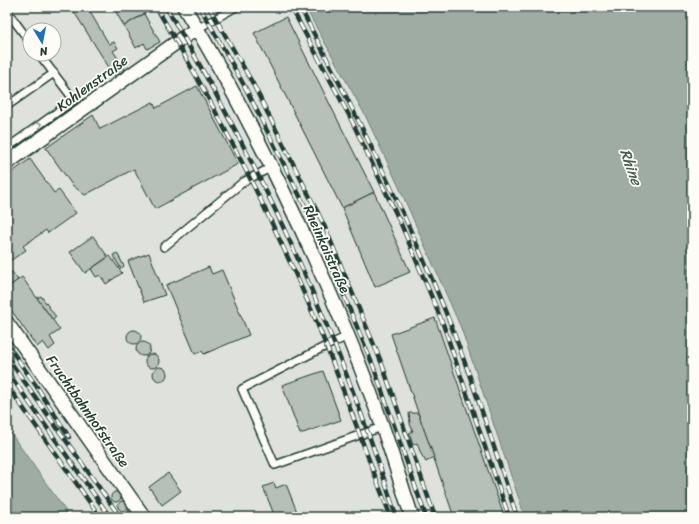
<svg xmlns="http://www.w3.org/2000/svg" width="699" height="524" font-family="Sriracha,sans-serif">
<rect width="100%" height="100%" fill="#f0f1eb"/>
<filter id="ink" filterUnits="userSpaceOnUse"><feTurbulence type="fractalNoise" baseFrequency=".025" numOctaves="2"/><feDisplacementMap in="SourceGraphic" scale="8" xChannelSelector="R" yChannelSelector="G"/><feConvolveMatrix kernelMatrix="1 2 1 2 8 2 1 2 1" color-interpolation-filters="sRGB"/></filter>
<g filter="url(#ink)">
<path fill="#dfe2dc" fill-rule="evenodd" d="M7 7H305L365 115 399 187 461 328 525 517H70L7 428ZM30 30H54V54H30Z"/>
<g fill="#9faca4" stroke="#6c8077">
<path d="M305 7H692V517H525L461 328 399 187 365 115Z"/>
<path d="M7 428 70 517H7Z"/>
</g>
<g fill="#b6bfb8" stroke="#1f3d34">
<path d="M71 7H87L109 44 114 42 118 48 113 51 125 69 115 77Z"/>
<path d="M113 7H148L150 10 124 26Z"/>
<path d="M144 14 160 42 147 49 144 43 136 48 124 26Z"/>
<path d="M286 17 374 192 342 208 254 33Z"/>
<path d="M197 86 238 164 155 209 134 169 85 195 72 185 46 148 93 115 100 129 153 102 156 108Z"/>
<path d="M30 159 54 193 59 190 76 213 48 233 46 230 23 246 26 250 7 263V176Z"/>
<path d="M374 192 410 272 375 287 342 208Z"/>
<path d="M93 236 108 257 85 273 70 252Z"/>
<path d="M117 253 124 266 121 269 113 255Z"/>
<path d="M149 253 165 295 144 302 128 261Z"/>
<path d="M110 256 122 273 106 284 100 275 96 277 91 269Z"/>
<path d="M209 267 212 274 222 270 249 335 204 354 202 351 195 354 166 285Z"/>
<path d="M12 272 18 280 7 288V275Z"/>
<path d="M22 277 60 330 50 337 55 345 49 350 43 342 37 347 7 304V288Z"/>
<path d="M41 296 56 317 53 320 37 298Z"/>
<path d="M435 318 504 516 454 517 391 334Z"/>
<circle cx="134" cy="337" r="7"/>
<circle cx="143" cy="349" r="7"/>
<circle cx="152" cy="361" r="7"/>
<circle cx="160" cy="374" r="7"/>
<path d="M323 371 341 420 300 434 282 385Z"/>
<path d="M409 413H418L434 457 426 462 421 454 417 443 413 445 409 433 413 431 410 424Z"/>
<path d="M168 473 181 491 162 505 149 487Z"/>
<path d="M274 483 276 488 286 484 299 517H275L263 487Z"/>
<circle cx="116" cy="497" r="5"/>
<circle cx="123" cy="506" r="5"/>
<path d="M129 510 132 511 134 514V517H124L126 512Z"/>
</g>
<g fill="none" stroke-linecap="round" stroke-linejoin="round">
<defs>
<g id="lane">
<path d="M7 11 30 42"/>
<path d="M197 29 236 7"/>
<path d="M7 106 54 73"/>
<path d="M7 148 74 100 39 54"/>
<path d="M164 247 243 182 272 167"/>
<path d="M348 336 326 346 242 389 275 465 382 427"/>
</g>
<g id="street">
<path d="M184 7C233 87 275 171 314 257 339 313 363 370 383 428 393 457 402 487 412 517"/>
<path d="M7 163 184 37 197 29"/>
<path d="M7 323 144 517"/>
</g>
</defs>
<use href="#lane" stroke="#1f3d34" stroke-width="10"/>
<use href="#street" stroke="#1f3d34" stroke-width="16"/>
<use href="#lane" stroke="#fdfcf7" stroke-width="7"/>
<use href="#street" stroke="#fdfcf7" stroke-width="13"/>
<defs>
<g id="rail">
<path d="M156 7C216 106 268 210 314 316 342 382 364 450 391 517"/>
<path d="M166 7C262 167 340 338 396 516"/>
<path d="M200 7 245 87 316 228 374 368 426 517"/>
<path d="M209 7 252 82 324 225 382 364 435 517"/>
<path d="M291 7 350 117 401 224 443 324 509 517"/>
<path d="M300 7C354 110 407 215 450 323 475 387 496 452 517 517"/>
<path d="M7 344 37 387 69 437"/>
<path d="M7 357 120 517"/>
<path d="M7 371 110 517"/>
<path d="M7 385 100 517"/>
</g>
</defs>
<use href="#rail" stroke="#1f3d34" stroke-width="4.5"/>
<use href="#rail" stroke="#fdfcf7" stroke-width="3" stroke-dasharray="9" stroke-linecap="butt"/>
</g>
<defs><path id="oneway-chevron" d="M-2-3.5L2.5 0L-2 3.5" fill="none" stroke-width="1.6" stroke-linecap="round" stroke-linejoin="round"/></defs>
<use stroke="#8e9c96" href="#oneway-chevron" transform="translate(39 125) rotate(-35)"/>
</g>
<g text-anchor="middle" stroke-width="3.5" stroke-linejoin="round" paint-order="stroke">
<g font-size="14" fill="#1f3d34" stroke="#fdfcf7">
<text transform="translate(92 83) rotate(-36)" y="5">Kohlenstraße</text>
<text transform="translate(327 249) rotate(66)" y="5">Rheinkaistraße</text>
<text transform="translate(88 411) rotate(55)" y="5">Fruchtbahnhofstraße</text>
</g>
<g font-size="15" font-style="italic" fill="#455e56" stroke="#fdfcf7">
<text transform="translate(631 167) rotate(70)" y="5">Rhine</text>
</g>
</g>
<rect width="699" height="524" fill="none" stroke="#fdfcf7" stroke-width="24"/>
<rect x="12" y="12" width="675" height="500" fill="none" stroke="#1f3d34" stroke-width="1.5" filter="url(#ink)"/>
<g transform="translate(42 42) rotate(170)"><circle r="19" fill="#fdfcf7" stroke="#a4b0a9"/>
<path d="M0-3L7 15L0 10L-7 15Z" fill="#1f6fb2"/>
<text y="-6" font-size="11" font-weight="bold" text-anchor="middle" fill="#1f3d34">N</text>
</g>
</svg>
